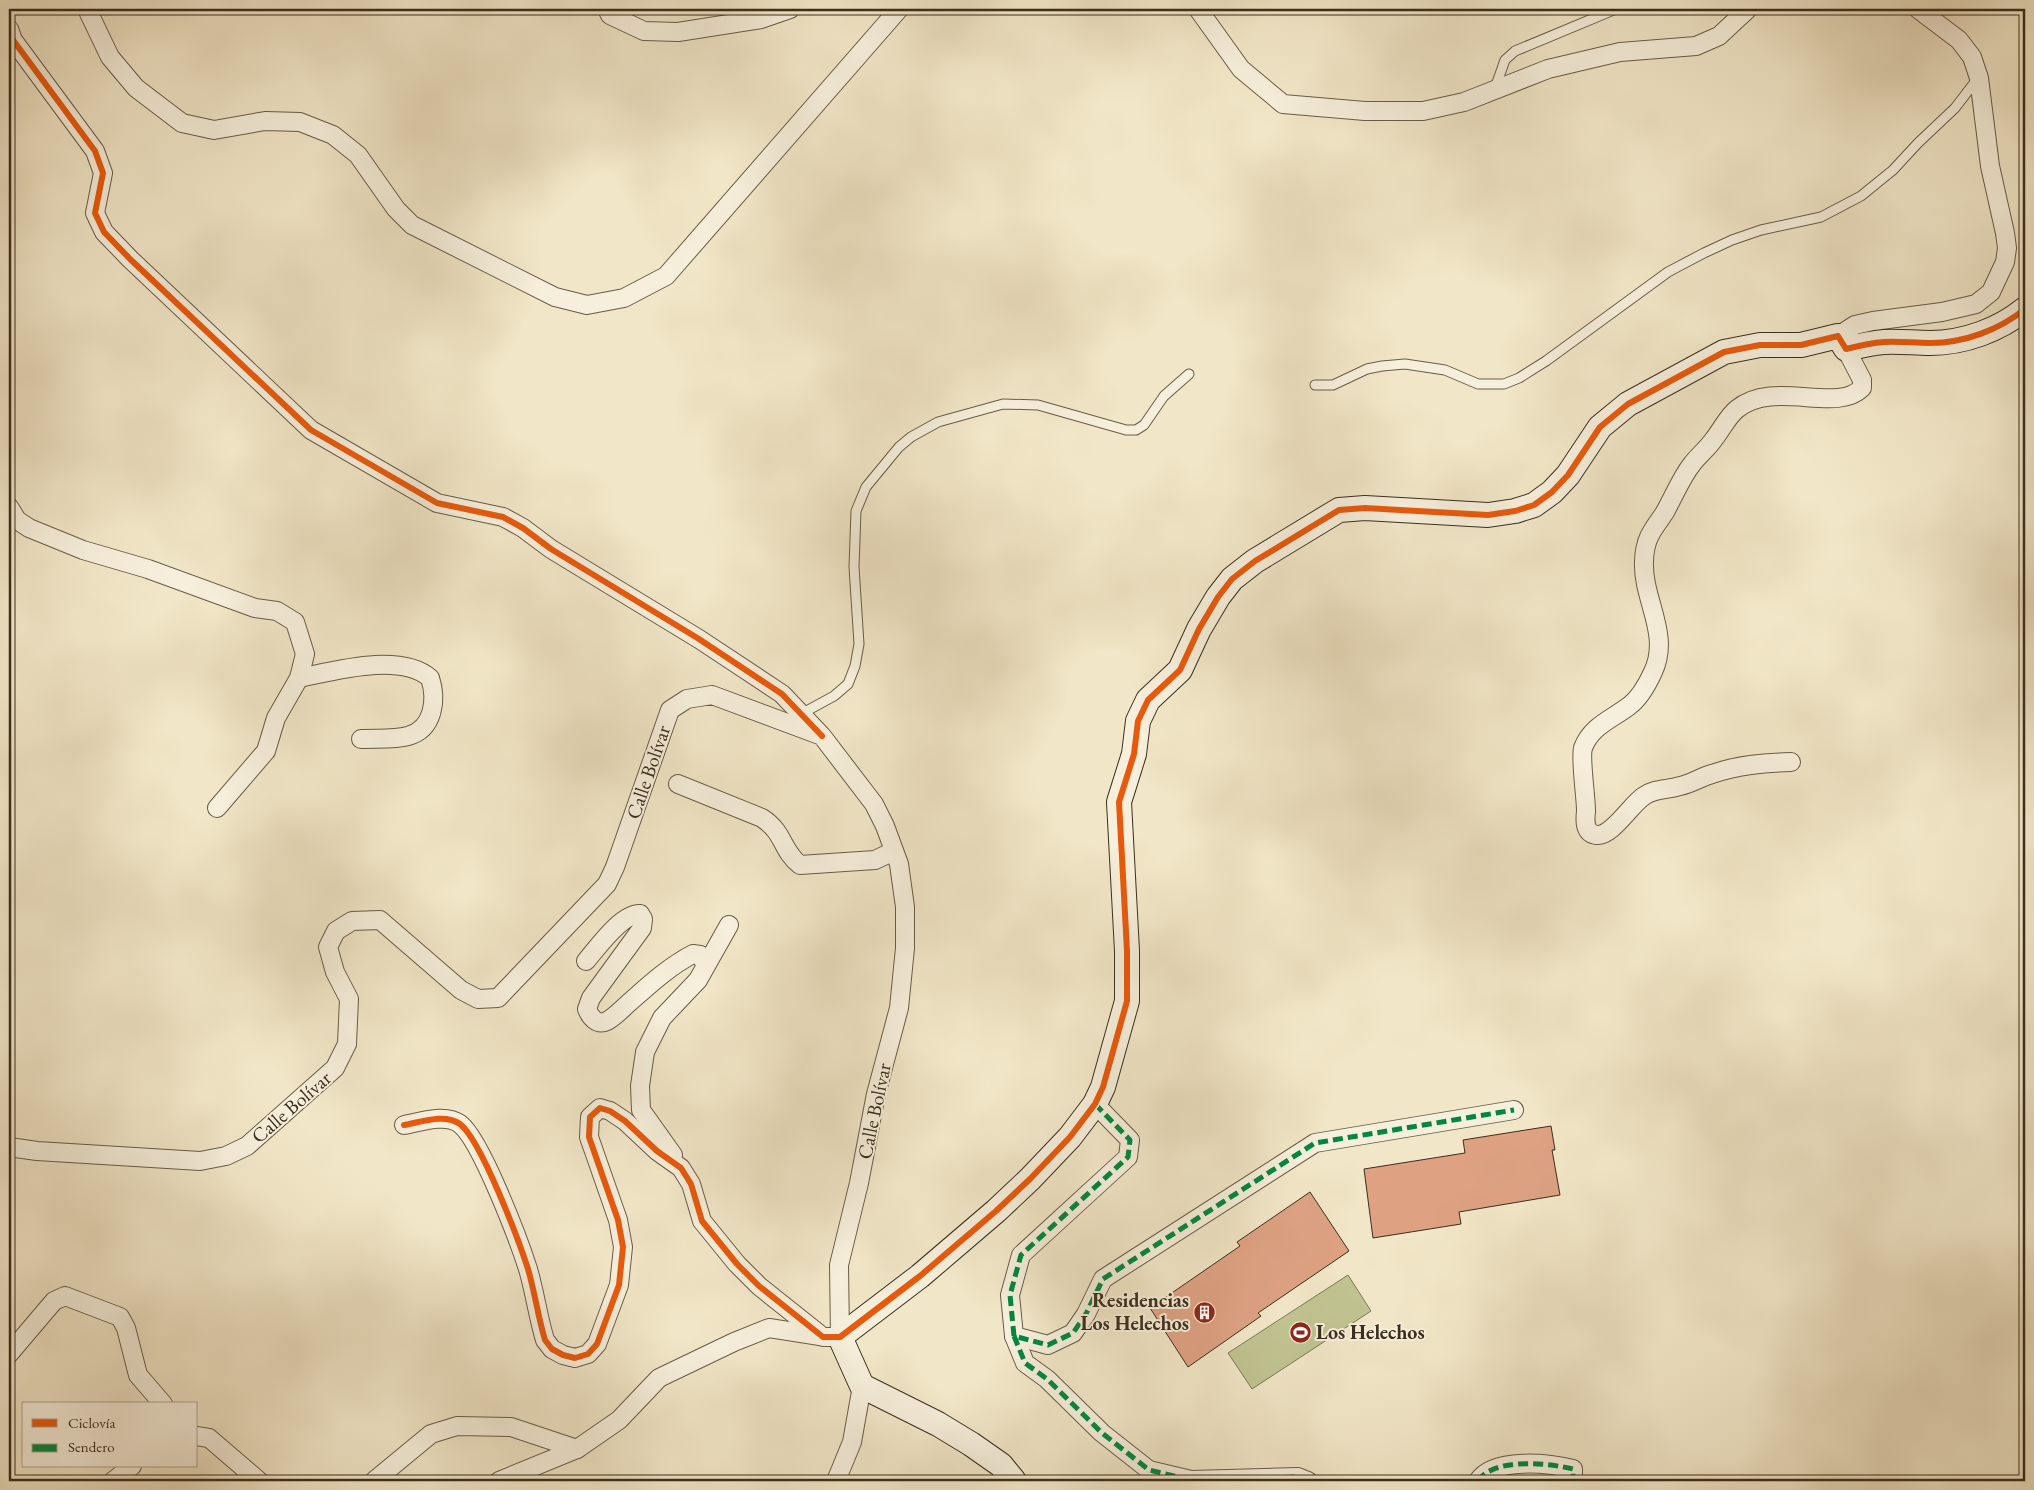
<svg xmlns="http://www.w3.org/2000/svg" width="2034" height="1490" font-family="'EB Garamond',serif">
<rect width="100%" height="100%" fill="#f1e6c7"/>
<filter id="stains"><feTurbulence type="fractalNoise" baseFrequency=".004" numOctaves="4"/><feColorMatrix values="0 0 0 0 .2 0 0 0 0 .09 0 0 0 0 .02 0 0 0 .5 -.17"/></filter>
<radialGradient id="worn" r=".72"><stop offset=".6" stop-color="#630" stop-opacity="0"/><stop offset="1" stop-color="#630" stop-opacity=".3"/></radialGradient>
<path fill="#c0c391" stroke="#7e7857" d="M1348 1275 1371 1311 1252 1389 1228 1353Z"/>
<g fill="#dea283" stroke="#3b2e1d">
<path d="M1551 1126 1555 1150H1552L1560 1195 1459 1212 1461 1224 1373 1238 1364 1169 1465 1153 1463 1140Z"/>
<path d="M1310 1192 1349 1251 1258 1313 1261 1316 1188 1367 1150 1308 1240 1246 1237 1242Z"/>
</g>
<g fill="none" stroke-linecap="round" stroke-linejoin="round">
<defs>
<g id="lane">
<path d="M1494 91 1505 60 1515 51 1616 9"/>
<path d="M1315 385H1333L1367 369 1382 366 1405 364 1445 370 1478 384H1504L1519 378 1546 361 1668 272 1704 253 1732 240 1761 230 1821 217 1861 196 1893 170 1918 143 1955 108 1978 78"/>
<path d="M801 714 834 696 848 684 855 666 859 644 854 567 856 511 866 487 899 447 911 437 938 422 1003 404 1038 405 1126 430H1136L1144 425 1164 396 1189 374"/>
</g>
<g id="street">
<path d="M87 9 110 57 136 88 182 123 214 130 265 121 300 122 333 135 358 155 396 209 412 225 555 297 587 305 624 298 666 276 899 9"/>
<path d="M607 9 610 15 644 31 678 32 761 19 790 9"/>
<path d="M1198 9 1241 69 1283 104 1365 111H1423L1464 102 1548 69 1620 52 1696 46 1719 36 1748 9"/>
<path d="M9 29 13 40 95 151 103 173 95 213 104 232 130 259 311 430 437 503 503 517 523 528 551 549 699 639 782 694 820 734"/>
<path d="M1838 336 1855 325 1873 321 1942 312 1976 304 1991 292 2005 262 2007 248 2005 233 1990 166 1979 78 1972 57 1959 40 1918 9"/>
<path d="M9 507 17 520 29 528 83 550 148 569 255 608 277 611 295 622 305 654 299 678 276 718 266 751 217 808"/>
<path d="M299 678C334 671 400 652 430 678 437 699 434 729 408 736 394 740 376 738 361 739"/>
<path d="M1791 762C1763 763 1738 765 1712 774 1701 777 1691 784 1680 786 1668 790 1655 788 1644 796 1631 804 1612 837 1596 835 1584 833 1585 820 1586 811 1586 796 1580 758 1583 748 1591 726 1612 719 1629 706 1640 698 1647 685 1653 672 1671 634 1642 599 1644 561 1644 554 1646 543 1649 537 1653 528 1660 520 1665 512 1674 496 1681 478 1692 464 1699 455 1708 448 1714 439 1722 429 1728 416 1737 409 1774 379 1836 414 1862 388V380L1846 349"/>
<path d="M678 784 762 818C785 833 781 850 800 865L875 860 894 851"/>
<path d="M586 961C598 947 622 913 640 914L643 919 642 928 591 998 587 1009C590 1017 597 1026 607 1021 615 1017 624 1007 631 1001 650 984 670 966 693 954L700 955 706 965"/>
<path d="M1095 1104 1130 1140 1128 1157 1021 1255 1010 1295 1014 1336 1048 1345 1073 1333 1086 1314 1103 1279 1315 1143 1514 1110"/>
<path d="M9 1147 37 1151 200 1161 226 1156 247 1146 335 1068 347 1044 349 999 335 972 328 947 336 931 352 921 380 920 461 990 478 999 498 998 607 884 615 867 670 710 687 699 712 695 822 736 874 804 885 826 899 864 905 907V948L899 1008 876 1094 859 1183 839 1265 840 1337H823L759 1286 737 1264 702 1221 691 1184 681 1168 657 1151 625 1121 610 1111 600 1108 590 1117 589 1137 618 1220 623 1247 619 1285 597 1344 588 1354 575 1358 563 1355 552 1349 545 1340C538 1317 535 1293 528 1269 519 1241 481 1140 460 1124 445 1113 421 1122 404 1125"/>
<path d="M673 1155 641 1110 640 1086 645 1052 662 1018 698 980 729 925"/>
<path d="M1014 1336 1025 1363 1047 1379 1102 1433 1149 1470 1191 1480 1298 1477 1308 1481"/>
<path d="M9 1354 54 1301 65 1296 120 1317 126 1328 138 1375 163 1404"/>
<path d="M196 1436 209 1438 259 1481"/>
<path d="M113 1481 132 1466"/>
<path d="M374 1481 431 1434 457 1426 511 1427 577 1449"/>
<path d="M499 1481 577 1449 619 1420 659 1378 734 1342 769 1328 820 1336"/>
<path d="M836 1481 852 1442 862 1386"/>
<path d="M1478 1481C1494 1457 1548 1463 1573 1469V1481"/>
</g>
<path id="secondary" d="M1014 1481 1001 1465 971 1444 938 1424 862 1386 840 1337 920 1276 996 1211 1030 1179 1070 1137 1095 1104 1103 1087 1127 1001V951L1119 802 1134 754 1138 721 1148 700 1180 670 1199 629 1218 597 1232 579 1255 561 1339 510 1365 508 1488 515 1515 511 1534 505 1552 492 1568 475 1600 427 1628 404 1724 352 1760 345H1801L1838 336 1846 349C1858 346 1871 343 1884 342 1899 341 1914 343 1930 343 1964 343 1999 330 2025 309"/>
</defs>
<use href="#lane" stroke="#685c48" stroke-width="11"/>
<use href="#street" stroke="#685c48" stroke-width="20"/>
<use href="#secondary" stroke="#3b2e1d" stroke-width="26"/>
<use href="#lane" stroke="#f6efdb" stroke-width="9"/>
<use href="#street" stroke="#f6efdb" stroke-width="18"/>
<use href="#secondary" stroke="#f6efdb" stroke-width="24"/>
<g stroke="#00873e" stroke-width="5" stroke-dasharray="10 5" stroke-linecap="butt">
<path d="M1095 1104 1130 1140 1128 1157 1021 1255 1010 1295 1014 1336 1048 1345 1073 1333 1086 1314 1103 1279 1315 1143 1514 1110"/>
<path d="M1014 1336 1025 1363 1047 1379 1102 1433 1149 1470 1191 1480 1298 1477 1308 1481"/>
<path d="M1478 1481C1494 1457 1548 1463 1573 1469V1481"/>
</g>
<defs>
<g id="cycleway">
<path d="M9 29 13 40 95 151 103 173 95 213 104 232 130 259 311 430 437 503 503 517 523 528 551 549 699 639 782 694 822 736"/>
<path d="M404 1125C421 1122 445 1113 460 1124 481 1140 519 1241 528 1269 535 1293 538 1317 545 1340L552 1349 563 1355 575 1358 588 1354 597 1344 619 1285 623 1247 618 1220 589 1137 590 1117 600 1108 610 1111 625 1121 657 1151 681 1168 691 1184 702 1221 737 1264 759 1286 823 1337H840L920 1276 996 1211 1030 1179 1070 1137 1095 1104 1103 1087 1127 1001V951L1119 802 1134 754 1138 721 1148 700 1180 670 1199 629 1218 597 1232 579 1255 561 1339 510 1365 508 1488 515 1515 511 1534 505 1552 492 1568 475 1600 427 1628 404 1724 352 1760 345H1801L1838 336 1846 349C1858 346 1871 343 1884 342 1899 341 1914 343 1930 343 1964 343 1999 330 2025 309"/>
</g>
</defs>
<use href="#cycleway" stroke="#f6efdb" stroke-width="9"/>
<use href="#cycleway" stroke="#e8590c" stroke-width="6"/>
</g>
<defs>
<symbol id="building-disc" viewBox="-11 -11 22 22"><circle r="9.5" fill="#8f2418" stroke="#f6efdb"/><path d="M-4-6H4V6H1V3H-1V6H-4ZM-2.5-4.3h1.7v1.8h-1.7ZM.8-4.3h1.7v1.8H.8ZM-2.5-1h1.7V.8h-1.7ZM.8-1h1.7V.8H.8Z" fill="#fff"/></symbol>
<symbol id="stadium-disc" viewBox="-11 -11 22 22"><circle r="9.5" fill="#8f2418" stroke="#f6efdb"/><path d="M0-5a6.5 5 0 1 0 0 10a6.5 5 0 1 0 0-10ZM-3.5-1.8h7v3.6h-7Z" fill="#fff"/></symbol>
</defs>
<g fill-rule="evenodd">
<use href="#building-disc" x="1192" y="1300" width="25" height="25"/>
<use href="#stadium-disc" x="1288" y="1320" width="25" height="25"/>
</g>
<g text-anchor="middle" stroke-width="4" stroke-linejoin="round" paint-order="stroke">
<g font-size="20" fill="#3b2e1d" stroke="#f6efdb">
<text transform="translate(648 772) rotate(-71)" y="7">Calle Bolívar</text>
<text transform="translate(291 1107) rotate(-41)" y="7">Calle Bolívar</text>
<text transform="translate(874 1111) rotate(-78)" y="7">Calle Bolívar</text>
</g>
<g font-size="20" font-weight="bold" fill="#3b2e1d" stroke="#f6efdb" text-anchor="end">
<text x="1189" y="1307">Residencias<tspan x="1189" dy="23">Los Helechos</tspan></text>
<text x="1316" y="1339" text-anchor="start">Los Helechos</text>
</g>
</g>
<rect width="2034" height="1490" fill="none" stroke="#f1e6c7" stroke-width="30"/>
<rect x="10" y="10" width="2014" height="1470" fill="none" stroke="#3b2e1d" stroke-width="2.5"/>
<rect x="15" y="15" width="2004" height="1460" fill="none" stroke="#3b2e1d"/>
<rect x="22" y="1402" width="175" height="65" fill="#f6efdb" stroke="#aba28f"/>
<rect x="32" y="1419" width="25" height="8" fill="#e8590c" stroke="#aba28f"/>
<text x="68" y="1428" font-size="15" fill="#3b2e1d">Ciclovía</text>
<rect x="32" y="1444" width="25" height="8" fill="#00873e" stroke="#aba28f"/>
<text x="68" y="1452" font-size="15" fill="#3b2e1d">Sendero</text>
<rect width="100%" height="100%" filter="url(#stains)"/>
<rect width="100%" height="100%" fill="url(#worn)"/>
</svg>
